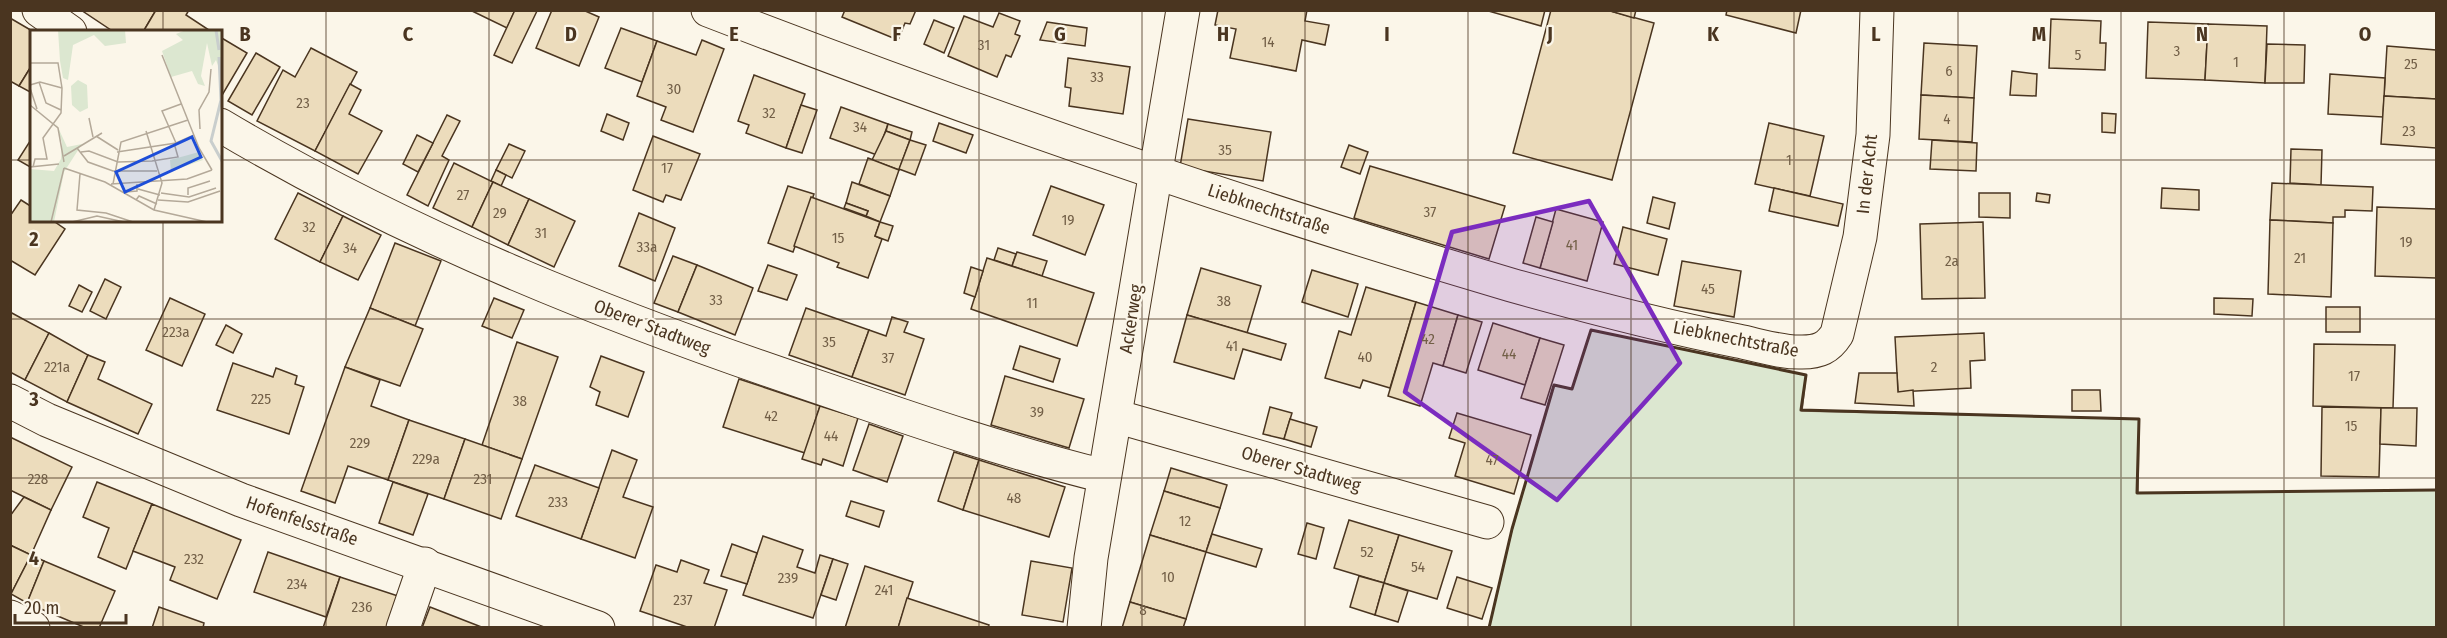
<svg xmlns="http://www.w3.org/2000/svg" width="2447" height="638" font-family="'Fira Sans Condensed',sans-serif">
<rect width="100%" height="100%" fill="#fbf6e9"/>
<path fill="#dce7d0" stroke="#887966" stroke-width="1.5" d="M1591 330 1806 375 1802 411 2139 419 2138 493 2436 490V627H1489L1512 530 1554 385 1572 389Z"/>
<g fill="#ecdcbc" stroke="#4a3520" stroke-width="1.5">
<path d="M81 10H156L143 32H114Z"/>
<path d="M156 10H189L186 15 212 32H143Z"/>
<path d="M470 10H515L507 28Z"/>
<path d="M515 10 537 11 512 63 494 55Z"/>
<path d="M552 10H583L599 17 579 66 536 48Z"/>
<path d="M845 10H916L910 24 905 23 898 40 842 17Z"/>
<path d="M1218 10H1307L1305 21 1329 25 1325 45 1302 40 1296 71 1230 58 1236 29 1215 25Z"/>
<path d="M1485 10H1545L1541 26Z"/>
<path d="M1551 10H1607L1654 23 1612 180 1513 153Z"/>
<path d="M1607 10H1636L1634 18Z"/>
<path d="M1727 10H1801L1796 33 1726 15Z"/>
<path d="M999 13 1020 21 1015 34 1020 36 1011 57 1006 55 997 77 948 56 964 16 993 27Z"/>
<path d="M10 18 34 32 32 65 19 86 10 81Z"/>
<path d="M2051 19 2101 21 2100 43H2106L2105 70 2049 68Z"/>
<path d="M934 20 954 28 944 53 924 44Z"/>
<path d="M1047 22 1087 28 1085 46 1040 40Z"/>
<path d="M2148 22 2208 24 2205 80 2146 78Z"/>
<path d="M2208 24 2267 26 2265 83 2205 80Z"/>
<path d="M621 28 657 41 642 82 605 68Z"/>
<path d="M220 37 247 53 221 97H220Z"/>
<path d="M702 40 724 49 693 132 661 120 666 107 637 96 657 41 696 55Z"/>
<path d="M1924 43 1977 46 1974 98 1921 95Z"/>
<path d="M2267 44 2305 45 2304 83H2265Z"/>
<path d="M2387 46 2436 50V99L2384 96Z"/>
<path d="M311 48 357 72 315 151 257 121 283 70 295 77Z"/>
<path d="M256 53 280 67 252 115 228 101Z"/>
<path d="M1068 58 1130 67 1123 114 1069 106 1071 88 1065 87Z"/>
<path d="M32 65V93L19 86Z"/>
<path d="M2012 71 2037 74 2036 96 2010 95Z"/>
<path d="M2330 74 2385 78 2383 117 2328 114Z"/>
<path d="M754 75 805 94 786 148 746 133 749 125 738 121Z"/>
<path d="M350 84 361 90 349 114 382 131 358 174 315 151Z"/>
<path d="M1921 95 1974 98 1972 142 1919 139Z"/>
<path d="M2384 96 2436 99V148L2381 144Z"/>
<path d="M801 105 817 110 802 153 786 148Z"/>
<path d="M841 107 888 124 877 155 830 138Z"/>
<path d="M2102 113 2116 114 2115 133 2102 132Z"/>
<path d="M607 114 629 123 623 140 601 131Z"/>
<path d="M447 115 460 121 442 156 449 160 428 206 407 195Z"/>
<path d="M1188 119 1271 132 1263 181 1180 167Z"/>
<path d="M939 123 973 135 966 153 933 141Z"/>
<path d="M1769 123 1824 136 1810 196 1755 184Z"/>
<path d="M888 124 912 132 910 140 886 131Z"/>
<path d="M886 131 910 140 899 170 872 160Z"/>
<path d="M417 135 433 143 418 172 403 164Z"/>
<path d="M653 136 700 154 681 200 666 195 663 202 633 190Z"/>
<path d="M32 138V168L18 160Z"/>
<path d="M910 140 926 145 915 175 899 169Z"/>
<path d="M1932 140 1977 143 1976 171 1930 169Z"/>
<path d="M509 144 525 151 512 178 496 170Z"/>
<path d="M1349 145 1368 152 1360 174 1341 167Z"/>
<path d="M2291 149 2322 150 2321 185 2290 183Z"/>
<path d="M868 158 899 170 890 196 859 184Z"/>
<path d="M454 163 493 182 472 227 433 208Z"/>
<path d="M1370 166 1505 206 1489 259 1354 218Z"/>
<path d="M496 170 506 175 501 186 491 181Z"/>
<path d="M493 182 529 199 508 245 472 227Z"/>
<path d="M852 182 890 196 880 222 866 216 868 211 846 203Z"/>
<path d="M2272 183 2373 187 2372 211 2345 210V217H2333V223L2270 220Z"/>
<path d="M788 186 814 194 793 252 768 243Z"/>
<path d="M1051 186 1104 205 1085 255 1033 235Z"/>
<path d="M1774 188 1843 204 1838 226 1769 211Z"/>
<path d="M2162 188 2199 190V210L2161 208Z"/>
<path d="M298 193 343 216 320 262 275 239Z"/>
<path d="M1979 193H2010V218L1979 217Z"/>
<path d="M2037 193 2050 195 2049 203 2036 201Z"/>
<path d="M811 197 880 222 875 236 882 239 868 278 837 267 839 263 794 246Z"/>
<path d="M1653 197 1675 203 1669 229 1647 223Z"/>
<path d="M529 199 575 221 554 267 508 245Z"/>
<path d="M21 200 32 207V220H52L65 229 35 275 10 260V216Z"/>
<path d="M846 203 868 211 866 216 844 208Z"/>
<path d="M2377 207 2436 209V278L2375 276Z"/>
<path d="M1556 209 1603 222 1587 281 1540 268Z"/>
<path d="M639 213 675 228 655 281 619 266Z"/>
<path d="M343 216 381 235 358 280 320 262Z"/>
<path d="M1536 217 1553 222 1540 268 1523 263Z"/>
<path d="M2270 220 2333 223 2331 297 2268 294Z"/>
<path d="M880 222 893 226 888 241 875 236Z"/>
<path d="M1983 222 1985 298 1922 299 1920 224Z"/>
<path d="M1623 227 1667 239 1658 275 1614 264Z"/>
<path d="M395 243 441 261 415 326 370 308Z"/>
<path d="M998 248 1016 254 1012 266 994 260Z"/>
<path d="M1017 252 1047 261 1042 276 1012 266Z"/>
<path d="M673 256 697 265 678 312 654 303Z"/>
<path d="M987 258 1094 293 1077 346 971 309Z"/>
<path d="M1682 261 1741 271 1734 317 1674 306Z"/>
<path d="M697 265 753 288 735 335 678 312Z"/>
<path d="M768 265 797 275 787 300 758 291Z"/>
<path d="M971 267 983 271 975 297 964 293Z"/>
<path d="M1201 268 1261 286 1247 333 1187 315Z"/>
<path d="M1312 270 1358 284 1348 317 1302 302Z"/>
<path d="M105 279 121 287 106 319 90 311Z"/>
<path d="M79 285 92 292 82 312 69 306Z"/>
<path d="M1366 287 1416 302 1390 388 1363 380 1360 388 1325 378 1339 331 1351 335Z"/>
<path d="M170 298 205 314 182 366 146 350Z"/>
<path d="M494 298 524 310 512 338 482 326Z"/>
<path d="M2214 298 2253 299 2252 316 2214 314Z"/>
<path d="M1416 302 1458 315 1443 366 1433 363 1420 406 1388 396Z"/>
<rect x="2326" y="307" width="34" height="25"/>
<path d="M370 308 423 329 400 386 345 367Z"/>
<path d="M806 308 869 330 852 377 789 355Z"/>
<path d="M10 312 49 333 25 380 10 372Z"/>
<path d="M1187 315 1286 344 1281 360 1243 349 1234 379 1174 362Z"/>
<path d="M1458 315 1482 322 1466 373 1443 366Z"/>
<path d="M892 317 908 322 904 332 924 339 905 395 852 377 869 330 886 336Z"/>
<path d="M1493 323 1540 338 1525 385 1478 370Z"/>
<path d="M226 325 242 334 233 353 216 345Z"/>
<path d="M49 333 88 355 67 402 25 380Z"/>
<path d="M1984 333 1985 360 1970 361 1971 388 1898 392 1895 337Z"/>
<path d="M1540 338 1564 345 1545 405 1521 398Z"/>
<path d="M517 342 558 357 522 459 482 445Z"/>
<path d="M2314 344 2395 345 2393 408 2313 406Z"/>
<path d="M1020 346 1060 359 1053 382 1013 369Z"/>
<path d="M88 355 105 362 98 379 152 404 138 434 67 402Z"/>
<path d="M601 356 644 372 628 417 596 405 600 392 590 387Z"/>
<path d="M233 363 273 377 276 368 297 376 295 384 304 387 289 434 217 410Z"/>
<path d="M345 367 380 380 371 406 409 420 388 480 348 466 335 503 301 491Z"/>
<path d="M1859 373H1897L1898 392 1913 390 1914 406 1855 403Z"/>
<path d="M1005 376 1084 399 1069 448 991 425Z"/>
<path d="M739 379 820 406 805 453 723 427Z"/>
<path d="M2072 390H2100L2101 411H2072Z"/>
<path d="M820 406 858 418 843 466 823 459 821 465 802 459Z"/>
<path d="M1270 407 1292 413 1284 439 1263 434Z"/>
<path d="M2322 407 2381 408 2379 477 2321 476Z"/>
<path d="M2381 408H2417L2416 446 2380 444Z"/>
<path d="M1457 413 1531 435 1514 494 1455 476 1465 443 1449 438Z"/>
<path d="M1290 419 1317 427 1311 447 1284 439Z"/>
<path d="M409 420 465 439 444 499 388 480Z"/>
<path d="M869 424 903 436 887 482 853 470Z"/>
<path d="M10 437 72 467 51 510 10 490Z"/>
<path d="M465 439 522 459 501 519 444 499Z"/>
<path d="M612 450 637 460 623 497 653 507 635 558 581 539Z"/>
<path d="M954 452 979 460 963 510 938 501Z"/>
<path d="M979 460 1065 487 1049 537 963 510Z"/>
<path d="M535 465 599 488 581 539 516 516Z"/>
<path d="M1171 468 1227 485 1220 508 1164 491Z"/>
<path d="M97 482 152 504 126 569 98 557 109 528 83 517Z"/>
<path d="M393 482 428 494 413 535 379 523Z"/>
<path d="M1164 491 1220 508 1206 552 1150 535Z"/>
<path d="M24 497 51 510 31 555 10 545V516Z"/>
<path d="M851 501 884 511 879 527 846 516Z"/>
<path d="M152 504 241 540 217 599 170 580 175 567 133 551Z"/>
<path d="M1349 520 1399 535 1384 583 1334 568Z"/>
<path d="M1307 523 1324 528 1316 559 1298 554Z"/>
<path d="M1212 534 1262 549 1256 567 1206 552Z"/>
<path d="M1150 535 1206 552 1186 619 1130 602Z"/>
<path d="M1399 535 1452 551 1437 599 1384 583Z"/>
<path d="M763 536 803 550 797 567 815 573 820 555 833 559 813 618 743 595Z"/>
<path d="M732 544 757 553 747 584 721 576Z"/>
<path d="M10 545 31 555 11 594H10Z"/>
<path d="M268 552 340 577 326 617 254 592Z"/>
<path d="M31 555 44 561 27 603 11 594Z"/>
<path d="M833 559 848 564 836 600 821 595Z"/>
<path d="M681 560 709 570 704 583 727 590 714 628H690L640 611 656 565 677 572Z"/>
<path d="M44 561 115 591 99 628H86L27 603Z"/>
<path d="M1031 561 1072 568 1063 622 1022 615Z"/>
<path d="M865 566 913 582 898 628H845Z"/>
<path d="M1359 576 1384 583 1375 615 1350 607Z"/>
<path d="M340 577 398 596 387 628H323Z"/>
<path d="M1457 577 1492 588 1482 619 1447 608Z"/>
<path d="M1384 583 1408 591 1398 622 1375 615Z"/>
<path d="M907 598 989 625 988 628H898Z"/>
<path d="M1130 602 1186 619 1183 628H1122Z"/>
<path d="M159 607 204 623 203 628H152Z"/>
<path d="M430 607 484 628H422Z"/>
</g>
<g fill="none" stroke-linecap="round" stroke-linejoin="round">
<defs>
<g id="minor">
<path d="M39 10 70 32"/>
<path d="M708 10C972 112 1240 205 1511 285 1586 306 1661 326 1738 341 1758 345 1782 353 1802 352 1819 352 1828 348 1837 334L1860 237 1873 135 1877 10"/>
<path d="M220 125C411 239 620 321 830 391 920 422 1011 453 1104 476"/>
<path d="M10 401 47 420 241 500 598 628"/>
<path d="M1115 416 1487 522"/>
<path d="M10 617 33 628"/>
<path d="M403 628 425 564"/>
<path d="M1084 628 1091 558 1183 10"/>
</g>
</defs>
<use href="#minor" stroke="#4a3520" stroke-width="35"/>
<use href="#minor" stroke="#fbf6e9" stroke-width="33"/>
<path stroke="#4a3520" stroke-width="3" d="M1489 628 1512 529 1554 385 1572 389 1591 330 1806 375 1801 410 2139 419 2137 493 2436 490"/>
</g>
<path fill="#7b2cbf" fill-opacity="0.2" stroke="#7b2cbf" stroke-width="4.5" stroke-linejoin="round" d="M1589 201 1680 363 1557 500 1405 392 1452 232Z"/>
<path fill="none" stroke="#4a3520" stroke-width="1.5" stroke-opacity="0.55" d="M163 10V32M326 10V628M489 10V628M653 10V628M816 10V628M979 10V628M1142 10V628M1305 10V628M1468 10V628M1631 10V628M1794 10V628M1958 10V628M2121 10V628M2284 10V628M10 160H32M220 160H2436M163 220V628M10 319H2436M10 478H2436"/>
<g text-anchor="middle" stroke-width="4.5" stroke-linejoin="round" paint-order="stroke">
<g font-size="15" fill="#725f47">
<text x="1268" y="47">14</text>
<text x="984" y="50">31</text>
<text x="2177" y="56">3</text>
<text x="2078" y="60">5</text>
<text x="2236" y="67">1</text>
<text x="2411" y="69">25</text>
<text x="1949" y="76">6</text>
<text x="1097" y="82">33</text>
<text x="674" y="94">30</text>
<text x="303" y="108">23</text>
<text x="769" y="118">32</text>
<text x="1947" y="124">4</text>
<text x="860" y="132">34</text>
<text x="2409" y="136">23</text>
<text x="1225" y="155">35</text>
<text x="1789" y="165">1</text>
<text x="667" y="173">17</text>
<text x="463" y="200">27</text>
<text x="1430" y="217">37</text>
<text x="500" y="218">29</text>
<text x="1068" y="225">19</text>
<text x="309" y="232">32</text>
<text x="541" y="238">31</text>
<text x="838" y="243">15</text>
<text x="2406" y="247">19</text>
<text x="1572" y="250">41</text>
<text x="647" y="252">33a</text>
<text x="350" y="253">34</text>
<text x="2300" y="263">21</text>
<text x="1952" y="266">2a</text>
<text x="1708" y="294">45</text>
<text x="716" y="305">33</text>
<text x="1224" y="306">38</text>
<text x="1032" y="308">11</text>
<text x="176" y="337">223a</text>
<text x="1428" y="344">42</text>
<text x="829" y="347">35</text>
<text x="1232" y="351">41</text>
<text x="1509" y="359">44</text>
<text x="1365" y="362">40</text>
<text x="888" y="363">37</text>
<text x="57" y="372">221a</text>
<text x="1934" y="372">2</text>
<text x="2354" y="381">17</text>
<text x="261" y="404">225</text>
<text x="520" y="406">38</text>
<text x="1037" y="417">39</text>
<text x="771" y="421">42</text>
<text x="2351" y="431">15</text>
<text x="831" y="441">44</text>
<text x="360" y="448">229</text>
<text x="426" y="464">229a</text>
<text x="1492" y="465">47</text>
<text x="38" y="484">228</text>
<text x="483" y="484">231</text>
<text x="1014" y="503">48</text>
<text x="558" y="507">233</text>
<text x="1185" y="526">12</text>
<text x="1367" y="557">52</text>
<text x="194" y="564">232</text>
<text x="1418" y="572">54</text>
<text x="1168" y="582">10</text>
<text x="788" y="583">239</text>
<text x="297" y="589">234</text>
<text x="884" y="595">241</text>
<text x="683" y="605">237</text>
<text x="362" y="612">236</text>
<text x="1143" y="615">8</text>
</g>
<g font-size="18" fill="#4a3520" stroke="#fbf6e9">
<text transform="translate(1867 174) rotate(-84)" y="6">In der Acht</text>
<text transform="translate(1269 209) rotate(18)" y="6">Liebknechtstraße</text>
<text transform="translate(1131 319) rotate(-81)" y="6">Ackerweg</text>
<text transform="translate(652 327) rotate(21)" y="6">Oberer Stadtweg</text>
<text transform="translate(1736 339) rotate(11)" y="6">Liebknechtstraße</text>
<text transform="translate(1301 469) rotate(16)" y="6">Oberer Stadtweg</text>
<text transform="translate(302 521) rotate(19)" y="6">Hofenfelsstraße</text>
</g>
</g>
<g transform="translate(30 30)">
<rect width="192" height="192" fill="#fbf6e9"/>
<path d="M28 0H95L96 13 75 16 64 5 43 15 38 50 33 48 30 31ZM156 0H192V46L186 30 182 36 177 13 171 46 175 56 168 54 162 41 141 47 132 21 153 10 146 4ZM48 50 57 55 58 78 50 82 42 75 41 56ZM26 93 37 117 52 114 34 142 24 192H0V139L24 141 31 129 32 113ZM169 122 173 130 141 141 140 130Z" fill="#dce7d0"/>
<path fill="none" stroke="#c9cecd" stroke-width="3" d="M186 0 189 20M189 27 191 70 181 111 192 131"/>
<path fill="none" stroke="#b4a999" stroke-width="1.5" d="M132 25 169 118 182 140M0 33H28L32 58 31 83 13 108 17 129H5L3 137M9 52 16 73 31 80M0 55 10 52 32 58M0 58 7 79M0 75 28 98 34 132M59 88 63 107M170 99 169 80 179 62 181 39M116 101 132 153 124 180M66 106 88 120M146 113 132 81 151 74M47 118 58 132 83 141H127M51 122 59 121 88 132 122 131 148 127 144 113M87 122 146 113 164 105M34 126 72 103M0 137 29 134M34 138 75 152 124 180 177 192M50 144 47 180 76 183 103 192M81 154 157 149 182 140M83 154 91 112 158 90M108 159 130 165M95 162 107 161V154M131 163 159 167 186 158M158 165V158L180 151M106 170 109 166 127 174M128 170 158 172 190 161M21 192 34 138M42 192 67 186 94 192"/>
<path fill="#1d4ed8" fill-opacity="0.15" stroke="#1d4ed8" stroke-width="3" d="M162 107 171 127 95 162 86 142Z"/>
<rect width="192" height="192" fill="none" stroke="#4a3520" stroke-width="3"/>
</g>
<g font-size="20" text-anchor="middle" font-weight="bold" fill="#4a3520" stroke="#fbf6e9" stroke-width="4.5" stroke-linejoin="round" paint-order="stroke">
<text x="245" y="41">B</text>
<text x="408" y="41">C</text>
<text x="571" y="41">D</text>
<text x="734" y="41">E</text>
<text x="897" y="41">F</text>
<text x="1060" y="41">G</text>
<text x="1223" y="41">H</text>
<text x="1387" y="41">I</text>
<text x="1550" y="41">J</text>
<text x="1713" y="41">K</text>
<text x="1876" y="41">L</text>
<text x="2039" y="41">M</text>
<text x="2202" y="41">N</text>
<text x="2365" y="41">O</text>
<text x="34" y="246">2</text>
<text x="34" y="406">3</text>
<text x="34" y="565">4</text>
</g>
<rect width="2447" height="638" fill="none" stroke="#4a3520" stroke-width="24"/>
<path d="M15 614v9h111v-9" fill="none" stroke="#4a3520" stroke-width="3"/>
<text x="24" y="614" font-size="18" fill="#4a3520" stroke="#fbf6e9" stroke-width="4.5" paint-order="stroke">20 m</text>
</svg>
